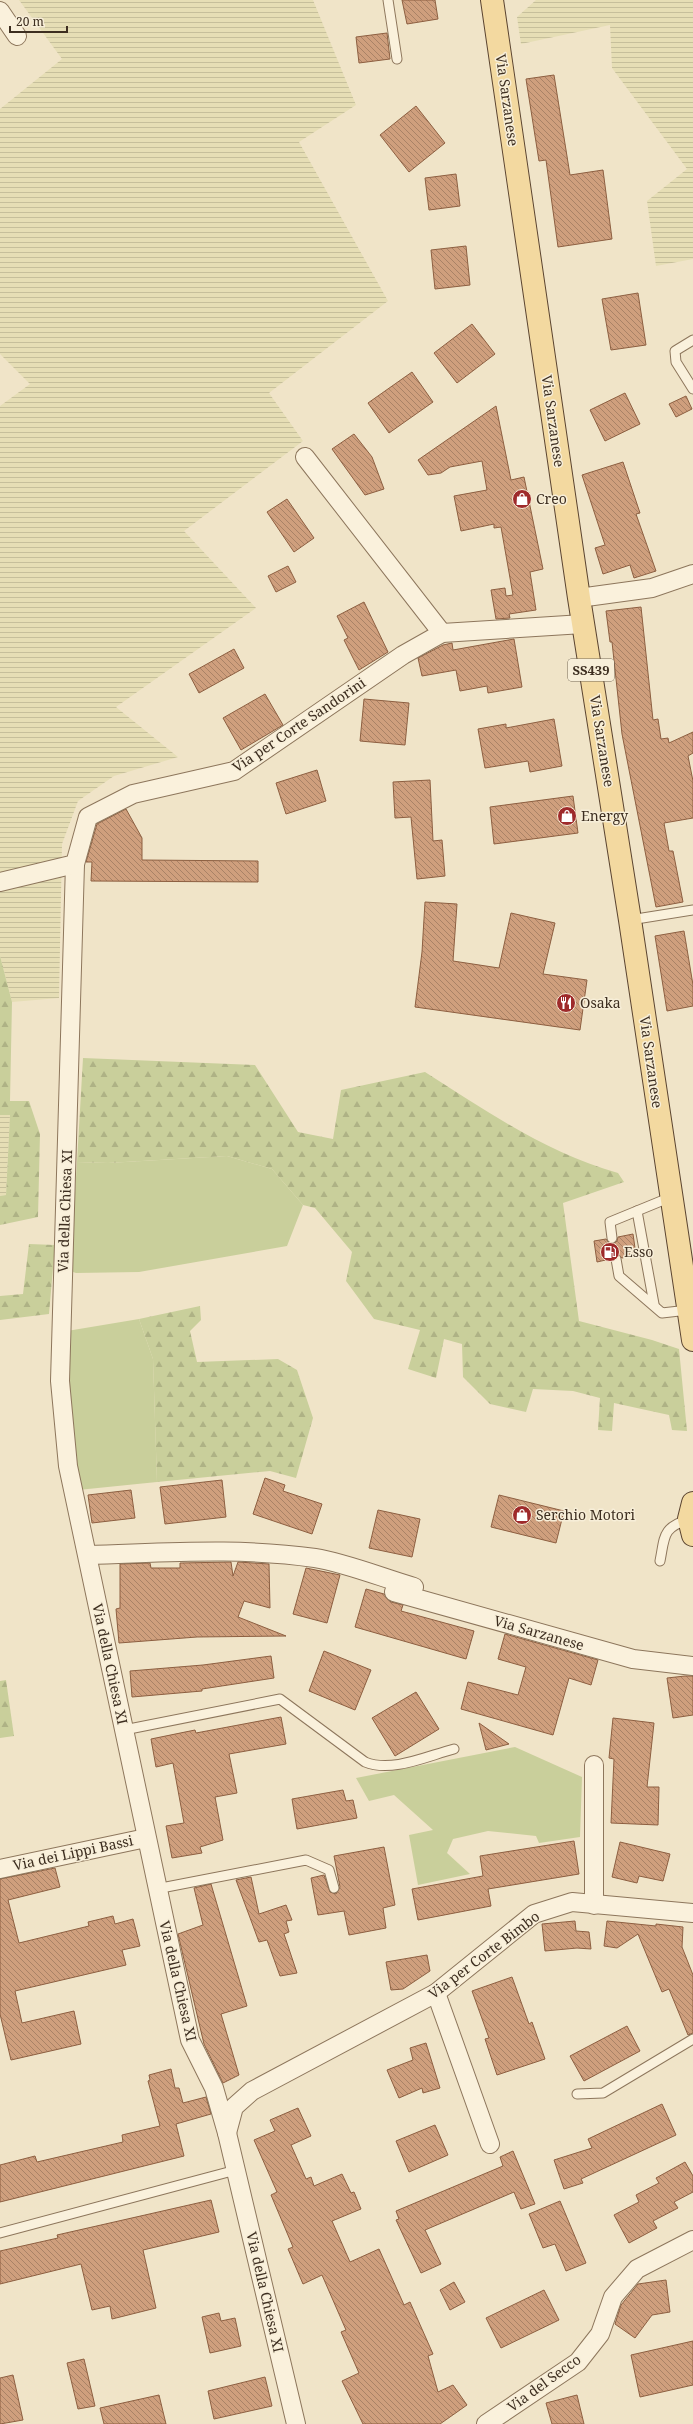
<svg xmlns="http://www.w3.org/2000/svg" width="693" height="2424" font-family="'Noto Serif',serif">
<defs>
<pattern id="farmland-rules" width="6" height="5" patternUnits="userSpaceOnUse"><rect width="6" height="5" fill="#e6deb5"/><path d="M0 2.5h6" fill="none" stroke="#c6bf9b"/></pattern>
<pattern id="forest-firs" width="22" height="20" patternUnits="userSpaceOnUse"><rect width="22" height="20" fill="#c9cf9b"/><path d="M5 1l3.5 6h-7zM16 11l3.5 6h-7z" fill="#aeb285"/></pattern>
<pattern id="building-back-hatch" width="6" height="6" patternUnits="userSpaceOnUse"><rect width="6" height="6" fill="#cf9f7d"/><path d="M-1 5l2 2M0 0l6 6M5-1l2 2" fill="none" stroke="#a98266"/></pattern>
</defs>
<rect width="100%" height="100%" fill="#f0e4c8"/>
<g fill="url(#farmland-rules)">
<path d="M19 0H313L356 105 299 142 388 301 269 393 303 441 184 531 256 608 116 707 178 757 114 776 78 801 62 844 59 998 12 1002 0 956V406L30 384 0 354V109L62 59Z"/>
<path d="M536 0H693V259L656 266 647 201 687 169 612 68 610 25 521 44 517 17Z"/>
<path d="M0 1115H10L6 1195 0 1196Z"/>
</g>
<g fill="#c9cf9b">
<path d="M227 1156 272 1169 303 1205 287 1246 139 1272 76 1273 70 1271 77 1162 108 1163Z"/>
<path d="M139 1319 153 1359 157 1482 78 1490 65 1382 67 1331Z"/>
<path d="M515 1747 582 1777 580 1837 539 1843 536 1836 488 1831 453 1839 447 1853 470 1874 418 1885 409 1835 433 1830 394 1795 369 1801 356 1778Z"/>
</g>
<g fill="url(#forest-firs)">
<path d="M0 956 12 1002 10 1101H29L40 1134 38 1217 0 1225V1196L6 1195 10 1115H0Z"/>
<path d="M83 1058 255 1065 298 1132 333 1139 341 1090 425 1072C486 1111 547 1153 618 1173L624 1182 563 1203 579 1321 652 1340 679 1349 687 1431 672 1430 669 1415 614 1403 612 1431 598 1430 600 1398 573 1391 533 1389 526 1412 490 1404 463 1377 462 1344 444 1339 436 1378 408 1369 420 1330 374 1319 346 1281 352 1252 315 1208 303 1205 272 1169 227 1156 108 1163 77 1162Z"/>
<path d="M29 1244 55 1245 49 1314 0 1320V1296L23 1294Z"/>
<path d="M200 1306 201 1320 190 1331 197 1362 278 1359 297 1370 313 1418 296 1478 270 1471 157 1482 153 1359 139 1319Z"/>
<path d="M6 1680 14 1736 0 1738V1681Z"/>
</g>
<g fill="url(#building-back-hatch)" stroke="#8d5f41">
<path d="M402 0H435L438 19 407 24Z"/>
<path d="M387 33 390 59 359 63 356 37Z"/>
<path d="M554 75 570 175 603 170 612 239 558 247 546 160 539 161 526 79Z"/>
<path d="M416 106 445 143 409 172 380 135Z"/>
<path d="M456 174 460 206 429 210 425 178Z"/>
<path d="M466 246 470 285 435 289 431 250Z"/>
<path d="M638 293 646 345 611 350 602 299Z"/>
<path d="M472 324 495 354 457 383 434 353Z"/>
<path d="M412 372 433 402 389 433 368 403Z"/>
<path d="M625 393 640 424 605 441 590 410Z"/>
<path d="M686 396 692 409 676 417 669 404Z"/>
<path d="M496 406 511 480 524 477 543 569 530 572 536 610 509 614 510 618 496 619 491 590 505 588 506 596 513 595 501 527 494 528V524L461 531 454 496 487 490 482 461 450 467 441 473 428 475 418 460Z"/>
<path d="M354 434 372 457 384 489 365 495 332 449Z"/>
<path d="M623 462 640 513 636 514 656 571 634 578 630 565 603 574 595 548 605 545 582 475Z"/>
<path d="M287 499 314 538 294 552 267 512Z"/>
<path d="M288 566 296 582 276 592 268 576Z"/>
<path d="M364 602 388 652 359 670 344 640 348 638 337 616Z"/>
<path d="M641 607 653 720 658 719 661 739 668 738 669 743 693 732V753L688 756 693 781V818L664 823 669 851H673L683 902 656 907 622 734 612 642H610L606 611Z"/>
<path d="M514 639 522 687 488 693 487 686 460 691 456 670 422 676 418 658 443 645 452 643 453 650Z"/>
<path d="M234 649 244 668 199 693 189 674Z"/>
<path d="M265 694 283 725 241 750 223 718Z"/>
<path d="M364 699 409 703 405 745 360 741Z"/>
<path d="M554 719 562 766 530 772 528 761 485 768 478 729 506 724V728Z"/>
<path d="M317 770 326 801 286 814 276 783Z"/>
<path d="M430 780 433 841 442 840 445 876 417 879 411 817 395 818 393 782Z"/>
<path d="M573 796 578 833 494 844 490 807Z"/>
<path d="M126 809 142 838V860L258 861V882L91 881 92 862H86L97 824Z"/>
<path d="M425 902 457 904 453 961 499 968 511 913 555 923 543 974 587 980 580 1030 415 1007 422 952Z"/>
<path d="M684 931 693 985V1006L667 1011 655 936Z"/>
<path d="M633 1234 636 1255 622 1258 615 1253 610 1259 597 1262 594 1241 606 1239 609 1243 613 1244 617 1241 618 1237Z"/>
<path d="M265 1478 285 1485 283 1491 322 1504 312 1534 253 1514Z"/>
<path d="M222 1480 226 1517 165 1524 160 1487Z"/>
<path d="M131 1490 135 1518 92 1523 88 1495Z"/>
<path d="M499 1495 564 1511 556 1543 491 1527Z"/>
<path d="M378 1510 420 1519 412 1557 369 1548Z"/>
<path d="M231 1562 233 1576 238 1562 269 1564 270 1608 244 1601 238 1617 286 1636 197 1637 119 1643 116 1609 120 1608V1564L150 1563 151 1568H180V1563Z"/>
<path d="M306 1568 340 1575 327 1623 293 1614Z"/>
<path d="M366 1589 384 1594 391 1602 403 1605 401 1611 474 1631 466 1659 355 1627Z"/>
<path d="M505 1634 598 1660 591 1685 569 1678 553 1735 461 1709 468 1682 518 1695 526 1667 498 1659Z"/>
<path d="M324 1651 371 1670 355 1710 309 1691Z"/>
<path d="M271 1656 274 1678 202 1689V1691L132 1697 130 1671 203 1665Z"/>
<path d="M685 1676H693V1715L673 1718 667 1678Z"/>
<path d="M416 1692 439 1729 395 1756 372 1718Z"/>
<path d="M281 1717 286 1744 229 1754 237 1793 215 1797 223 1840 200 1847 202 1853 172 1858 166 1826 184 1823 173 1763 156 1767 151 1739 195 1730 196 1733Z"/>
<path d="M613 1718 654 1723 647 1787H659L658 1825 611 1823 614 1759 609 1758Z"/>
<path d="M479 1723 509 1744 486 1750Z"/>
<path d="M343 1790 346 1801 353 1800 357 1818 297 1829 292 1799Z"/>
<path d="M574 1841 579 1874 488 1889 491 1906 418 1920 412 1889 483 1876 480 1856Z"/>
<path d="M620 1842 670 1854 663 1881 639 1876 637 1883 612 1877Z"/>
<path d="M384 1847 395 1905 383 1908 386 1928 349 1935 344 1911 318 1915 311 1878 324 1875 330 1892 336 1894 340 1887 334 1856Z"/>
<path d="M55 1868 60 1887 8 1900 19 1943 89 1926 88 1922 113 1916 115 1924 133 1919 140 1946 122 1950 126 1965 15 1991 22 2023 74 2011 81 2044 11 2060 0 2014V1879Z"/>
<path d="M251 1877 259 1914 286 1905 292 1920 286 1921 289 1932 284 1934 297 1973 280 1976 267 1940 259 1942 236 1880Z"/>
<path d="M211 1884 247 2006 221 2014 239 2075 223 2083 204 2044 178 1934 203 1925 194 1888Z"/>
<path d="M575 1921 576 1931 589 1932 591 1949 577 1948 545 1951 542 1924Z"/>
<path d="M607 1921 656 1926V1924L683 1927 682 1947 693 1975V2033L688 2035 669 1989 662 1992 638 1934 617 1948 604 1946Z"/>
<path d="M427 1955 430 1971 403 1989 391 1990 386 1962Z"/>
<path d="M512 1977 529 2024 532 2022 545 2059 497 2075 485 2039 489 2038 472 1991Z"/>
<path d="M627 2026 640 2051 584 2081 570 2056Z"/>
<path d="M426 2043 440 2088 423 2093 422 2088 399 2098 387 2070 413 2060 410 2048Z"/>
<path d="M171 2069 175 2088H179L183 2103 206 2097 211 2114 176 2124 184 2156 0 2202V2165L35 2156 37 2162 123 2142 122 2135 160 2126 148 2081 150 2080 149 2075Z"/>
<path d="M662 2104 676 2135 581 2179 583 2183 564 2189 554 2160 592 2148 588 2139Z"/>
<path d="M298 2108 311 2136 291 2145 306 2179 311 2177 314 2186 342 2174 351 2193 354 2192 361 2209 332 2221 350 2262 379 2249 404 2305 410 2302 433 2354 428 2356 438 2392 453 2385 467 2405 440 2424H363L342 2381 359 2373 341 2332 346 2330 322 2275 303 2284 288 2249 293 2247 271 2195 277 2192 254 2140 275 2131 270 2120Z"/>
<path d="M435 2125 448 2155 409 2172 396 2141Z"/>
<path d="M513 2151 535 2204 521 2209 514 2192 425 2230 441 2264 421 2273 396 2220 399 2219 396 2211 503 2166 500 2157Z"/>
<path d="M685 2162 693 2176V2192L674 2202 678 2208 653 2221 657 2228 629 2243 614 2215 639 2202 636 2195 659 2183 656 2178Z"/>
<path d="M211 2200 219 2232 143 2250 156 2308 112 2319 110 2306 92 2310 81 2264 0 2284V2251L58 2238 57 2235Z"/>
<path d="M560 2201 586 2263 566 2271 555 2244 543 2248 529 2214Z"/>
<path d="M666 2280 670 2312 652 2315 635 2338 615 2324 621 2305 638 2284Z"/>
<path d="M454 2282 465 2302 450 2310 440 2290Z"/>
<path d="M544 2290 559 2320 501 2348 486 2318Z"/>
<path d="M219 2313 221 2321 235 2318 241 2346 210 2353 202 2317Z"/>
<path d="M693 2341V2385L640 2397 631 2355Z"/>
<path d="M84 2359 95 2406 78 2409 67 2363Z"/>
<path d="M13 2375 23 2420 0 2424V2378Z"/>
<path d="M265 2377 272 2406 214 2419 208 2391Z"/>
<path d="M159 2395 166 2424H104L100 2408Z"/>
<path d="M577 2395 584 2424H552L546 2403Z"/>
</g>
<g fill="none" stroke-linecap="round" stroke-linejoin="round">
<defs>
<g id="service">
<path d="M388 0 397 59"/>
<path d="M693 340 675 351 676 362 693 389"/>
<path d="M630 920 693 910"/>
<path d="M637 1211 654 1304"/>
<path d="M612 1238 610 1222 671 1197"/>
<path d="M616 1259 619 1276 662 1313 688 1310"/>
<path d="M660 1561C665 1536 662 1528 689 1519"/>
<path d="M124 1730 280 1699 365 1762C392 1773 427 1756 454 1749"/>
<path d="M156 1889 306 1860 329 1870 334 1888"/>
<path d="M577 2094 603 2093 693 2039"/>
<path d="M0 2233 236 2170"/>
</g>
<g id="minor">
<path d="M0 11 17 36"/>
<path d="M305 457 442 633"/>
<path d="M579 598 652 588 693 574"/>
<path d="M75 864 60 1381 68 1466 190 2040 214 2088 227 2133 296 2424"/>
<path d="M0 882 75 864 88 817 133 794 234 771 403 655 442 633 583 624"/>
<path d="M88 1555C165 1553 238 1547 315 1558 346 1563 383 1578 414 1587"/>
<path d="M394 1592 633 1659 693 1666"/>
<path d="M0 1869 146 1838"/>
<path d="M594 1905V1765"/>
<path d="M436 1993 490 2144"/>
<path d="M227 2133 234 2107 252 2091 436 1993 534 1914 572 1902 693 1913"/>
<path d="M486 2424 578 2362 600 2334 613 2297 637 2269 693 2240"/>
</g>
<g id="primary">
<path d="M492 0 579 598 630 920 693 1340"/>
<path d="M693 1503 689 1519 693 1535"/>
</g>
</defs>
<use href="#service" stroke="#8d765c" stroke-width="11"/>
<use href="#minor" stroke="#8d765c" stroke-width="20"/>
<use href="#primary" stroke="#5b4430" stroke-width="24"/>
<use href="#service" stroke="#faf1dc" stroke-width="9"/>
<use href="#minor" stroke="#faf1dc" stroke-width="18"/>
<use href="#primary" stroke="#f3d9a0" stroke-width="22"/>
</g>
<defs>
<symbol id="shop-disc" viewBox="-11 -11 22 22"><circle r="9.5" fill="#9e2a2b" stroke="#f7eed8"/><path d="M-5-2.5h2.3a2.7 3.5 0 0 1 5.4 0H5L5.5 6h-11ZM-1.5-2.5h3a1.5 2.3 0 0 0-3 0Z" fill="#fff"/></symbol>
<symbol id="restaurant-disc" viewBox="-11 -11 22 22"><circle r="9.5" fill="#9e2a2b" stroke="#f7eed8"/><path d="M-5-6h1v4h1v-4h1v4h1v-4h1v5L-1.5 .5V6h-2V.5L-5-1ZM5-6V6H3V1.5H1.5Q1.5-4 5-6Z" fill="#fff"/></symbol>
<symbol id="fuel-disc" viewBox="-11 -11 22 22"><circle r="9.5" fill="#9e2a2b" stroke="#f7eed8"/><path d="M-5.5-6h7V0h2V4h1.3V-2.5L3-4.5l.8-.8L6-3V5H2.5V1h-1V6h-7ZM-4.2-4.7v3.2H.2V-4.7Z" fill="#fff"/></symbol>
</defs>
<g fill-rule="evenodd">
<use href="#shop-disc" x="511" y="488" width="22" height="22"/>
<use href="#shop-disc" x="556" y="805" width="22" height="22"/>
<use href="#restaurant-disc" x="555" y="992" width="22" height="22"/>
<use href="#fuel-disc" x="599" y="1241" width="22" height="22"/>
<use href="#shop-disc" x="511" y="1504" width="22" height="22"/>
</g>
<g text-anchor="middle" stroke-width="3" stroke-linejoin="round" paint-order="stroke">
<rect fill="#f7eed8" stroke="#756857" stroke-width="1" x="568" y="659" width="46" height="22" rx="3"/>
<g font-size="13" font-weight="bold" fill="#3d2e20">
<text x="591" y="675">SS439</text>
</g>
<g font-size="14" fill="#3d2e20" stroke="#f7eed8">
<text transform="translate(507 100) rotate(82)" y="5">Via Sarzanese</text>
<text transform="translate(553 421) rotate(82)" y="5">Via Sarzanese</text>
<text transform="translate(299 725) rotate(-34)" y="5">Via per Corte Sandorini</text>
<text transform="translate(602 741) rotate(81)" y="5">Via Sarzanese</text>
<text transform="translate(651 1062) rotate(82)" y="5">Via Sarzanese</text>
<text transform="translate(65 1211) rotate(-88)" y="5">Via della Chiesa XI</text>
<text transform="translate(539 1633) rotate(16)" y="5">Via Sarzanese</text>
<text transform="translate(110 1664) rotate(78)" y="5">Via della Chiesa XI</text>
<text transform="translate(73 1853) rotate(-12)" y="5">Via dei Lippi Bassi</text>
<text transform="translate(484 1955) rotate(-37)" y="5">Via per Corte Bimbo</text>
<text transform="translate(178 1981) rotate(77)" y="5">Via della Chiesa XI</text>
<text transform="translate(265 2292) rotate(77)" y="5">Via della Chiesa XI</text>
<text transform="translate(544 2383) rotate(-36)" y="5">Via del Secco</text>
</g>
<g font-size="14" fill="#3d2e20" stroke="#f7eed8" text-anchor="start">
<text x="536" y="504">Creo</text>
<text x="581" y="821">Energy</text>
<text x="580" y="1008">Osaka</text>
<text x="624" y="1257">Esso</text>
<text x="536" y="1520">Serchio Motori</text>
</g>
</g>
<path d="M10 26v6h57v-6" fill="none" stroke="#3d2e20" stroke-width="2"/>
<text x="16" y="26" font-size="12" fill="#3d2e20" stroke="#f7eed8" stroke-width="3" paint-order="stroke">20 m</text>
</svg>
